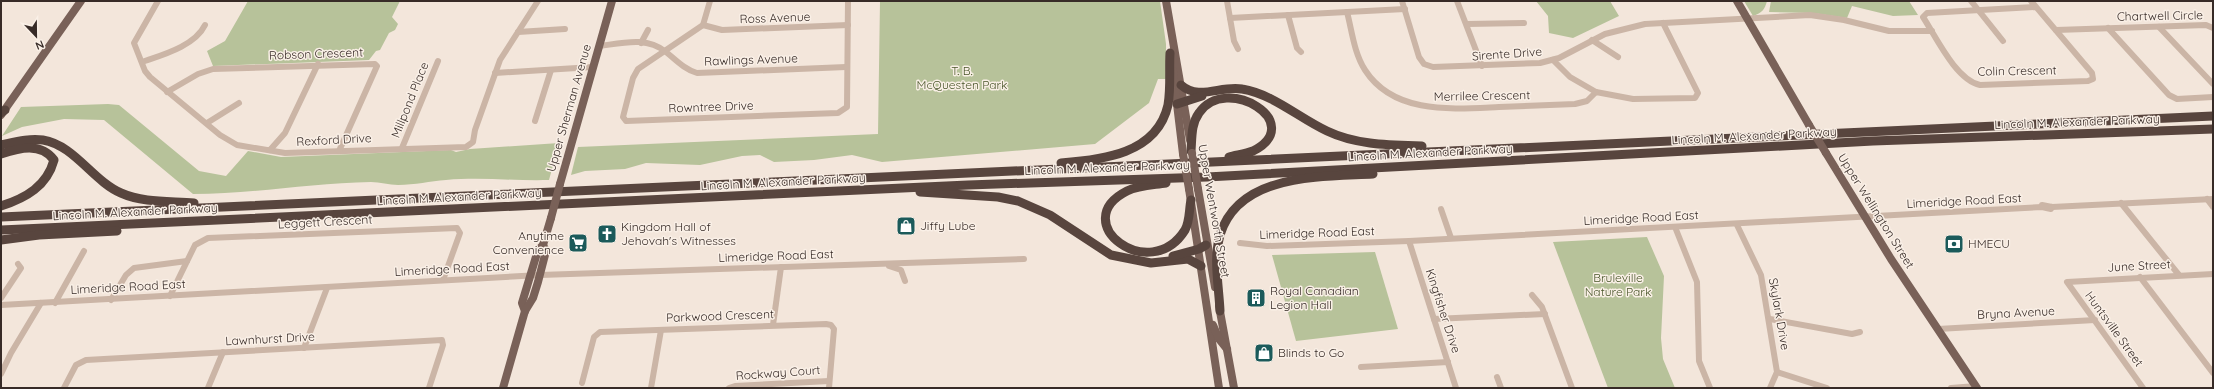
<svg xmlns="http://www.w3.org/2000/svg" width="2214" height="389" font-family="Quicksand,sans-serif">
<rect width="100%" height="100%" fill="#f3e6db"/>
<g fill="#b7c29a">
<path d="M248 1H400L392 17 398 24 395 30 389 33 380 50 376 51 369 60 213 66 207 51 225 41Z"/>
<path d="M880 1H1160L1166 44V79H1158L1149 103 1095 144 882 162 852 155 814 160 774 162 760 155 742 156 700 165 646 163 625 169 585 171 571 175 578 147 878 134Z"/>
<path d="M1536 1H1610L1619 16 1573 38 1549 33 1548 16Z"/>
<path d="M1744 1H1767C1765 9 1762 13 1753 16Z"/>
<path d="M1771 1H1909L1918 15 1893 16 1852 6 1847 18 1813 13 1769 12Z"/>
<path d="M108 104 119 105 199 171 226 176 248 151 281 157 451 150 456 152 470 149 559 143 549 180C515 181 481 177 446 180 430 181 415 185 398 185 389 185 380 182 371 182 311 183 253 194 193 194L104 120 64 119 22 127 2 136 21 107Z"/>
<path d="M1647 237 1664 276 1661 338 1663 359 1675 388H1608L1553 242Z"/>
<path d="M1375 252 1398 329 1296 341 1272 255Z"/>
</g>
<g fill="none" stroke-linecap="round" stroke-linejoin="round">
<g stroke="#cbb5a6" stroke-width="6">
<path d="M158 1 134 43 145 71 150 77 220 135 237 145 285 153 466 147 473 142 475 130 500 60 538 1"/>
<path d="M710 1 703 25 638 69 633 78 623 117 626 121 838 113 847 107 848 1"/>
<path d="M1227 1 1234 41 1238 49"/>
<path d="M1402 1 1419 57 1424 64 1433 67 1540 63 1559 58 1605 34 1645 24 1810 15 1844 20 1889 31H1932"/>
<path d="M1457 1 1482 66"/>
<path d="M1971 1 2003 41"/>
<path d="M2031 1 2092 73 2093 79 2088 81 1980 85C1956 80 1936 37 1923 17L1927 13 2036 7"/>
<path d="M1347 12C1352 31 1354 53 1365 70 1394 115 1453 109 1499 107 1524 106 1550 105 1575 104L1587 101 1596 92 1633 99 1695 98 1698 93 1663 23"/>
<path d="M1288 15 1297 48 1301 52"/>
<path d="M1230 18 1405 9"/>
<path d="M1467 24 1524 23"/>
<path d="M703 25 722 30 848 25"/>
<path d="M2159 27 2213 84"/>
<path d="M2108 28 2169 95 2177 99 2213 97"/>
<path d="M2056 30 2206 25 2213 28"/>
<path d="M518 32 565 29"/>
<path d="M1592 40 1618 57"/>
<path d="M641 43 648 30"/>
<path d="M600 46C622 43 647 36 666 52 676 60 684 69 697 73L846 67"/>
<path d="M1553 60 1570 77 1596 92"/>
<path d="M142 62C162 55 195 46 205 25"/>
<path d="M495 73 593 67"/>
<path d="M167 92 198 74 213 69 375 64 377 66 339 151"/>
<path d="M535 121 551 70"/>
<path d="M207 123 239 103"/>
<path d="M402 148 438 61"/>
<path d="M270 150 285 133 318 64"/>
<path d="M2207 199 2213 207"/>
<path d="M2121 203 2179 275"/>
<path d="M2042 207V205L2052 207 2213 199"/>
<path d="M1441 209 1451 238"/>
<path d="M1737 225 1761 275 1777 372 1770 388"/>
<path d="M1675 227 1697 282 1699 361 1710 388"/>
<path d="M1409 241 1456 388"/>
<path d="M1240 243 1267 246 1409 241 2042 207 2051 209 2052 207"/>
<path d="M889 266 901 270 905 281"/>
<path d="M2140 277 2213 373"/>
<path d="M1532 295 1542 307 1572 388"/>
<path d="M170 296 195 245 208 238 457 228 460 233 443 280"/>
<path d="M1 298 21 268 18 264"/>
<path d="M111 300 126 275 134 268 187 261"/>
<path d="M55 303 84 251"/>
<path d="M1 305 540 275 1024 259"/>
<path d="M1434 319 1545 314"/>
<path d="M1770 319 1852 334 1860 332"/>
<path d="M773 325 781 267"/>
<path d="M1938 329 2095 320"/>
<path d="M304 348 327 288"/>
<path d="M1361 367 1448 362"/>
<path d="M1777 372 1827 388"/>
<path d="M1 374 11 353 41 303"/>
<path d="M1497 377 1501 388"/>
<path d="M582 383 594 337 600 332 826 324 831 325 834 329 829 388"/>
<path d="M64 388 76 365 86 360 442 340 443 345 429 388"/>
<path d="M208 388 223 352"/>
<path d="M651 388 661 330"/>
<path d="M729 388 735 386 829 381"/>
<path d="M1951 388 1976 386"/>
<path d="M2143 388 2067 282 2213 274"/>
</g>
<g stroke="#796158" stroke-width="8">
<path d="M1166 1 1190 140"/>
<path d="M1737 1 1809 125"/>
<path d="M1173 71 1183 154"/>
<path d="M1 115 81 1"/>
<path d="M1826 153 1891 259 1977 388"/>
<path d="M560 184 612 1"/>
<path d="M1189 189 1219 388"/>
<path d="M1198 189 1215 287"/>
<path d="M1219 306 1234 388"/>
<path d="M525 311 522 303 538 250 543 245 551 218"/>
<path d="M1213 325 1219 339 1227 349"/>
<path d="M503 388 525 311 533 298 538 282 546 251 543 245"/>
</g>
<g stroke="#58453e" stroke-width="9">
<path d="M1181 85C1199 101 1221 85 1242 89 1273 94 1299 118 1327 131 1356 145 1390 145 1422 146"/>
<path d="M1177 104 1202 96"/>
<path d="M1 113 5 110"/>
<path d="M1 145C15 142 29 138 43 140 74 145 93 181 121 193 143 203 170 201 194 203"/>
<path d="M1191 151C1192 138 1191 124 1199 113 1226 73 1308 123 1253 151 1246 154 1236 155 1229 157"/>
<path d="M1 154C19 148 41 142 54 160 47 186 26 198 1 206"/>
<path d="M1061 163C1102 160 1157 154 1168 105 1171 88 1169 70 1170 53"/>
<path d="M1166 183C1154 185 1139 185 1127 191 1066 222 1150 286 1185 230 1190 221 1189 209 1191 200"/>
<path d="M920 192 998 197 1018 201 1050 215 1111 255 1151 263 1188 259 1201 266"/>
<path d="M1 217C738 187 1476 147 2213 116"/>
<path d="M1 230 968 185 1207 177 1873 141 2213 129"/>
<path d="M1 240 39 235 117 231"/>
<path d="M1173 256 1199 249 1206 245"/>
<path d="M1220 311C1219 287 1213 259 1220 235 1239 173 1321 177 1373 174"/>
</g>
<g stroke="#796158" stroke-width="8">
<path d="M1809 125 1826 153"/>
<path d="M1192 153 1198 189"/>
<path d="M1183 154 1189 189"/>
<path d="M551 218 560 184"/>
</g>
</g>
<defs>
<symbol id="shop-square" viewBox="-11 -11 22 22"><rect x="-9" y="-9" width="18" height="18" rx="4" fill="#1b5a5a" stroke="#faf0e7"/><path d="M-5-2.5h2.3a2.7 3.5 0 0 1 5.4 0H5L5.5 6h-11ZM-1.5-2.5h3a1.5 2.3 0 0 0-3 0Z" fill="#fff"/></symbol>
<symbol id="church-square" viewBox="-11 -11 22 22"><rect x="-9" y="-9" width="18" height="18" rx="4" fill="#1b5a5a" stroke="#faf0e7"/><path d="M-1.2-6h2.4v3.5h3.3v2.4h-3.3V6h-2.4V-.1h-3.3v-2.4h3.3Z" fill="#fff"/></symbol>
<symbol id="supermarket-square" viewBox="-11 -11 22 22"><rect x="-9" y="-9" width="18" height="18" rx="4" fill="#1b5a5a" stroke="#faf0e7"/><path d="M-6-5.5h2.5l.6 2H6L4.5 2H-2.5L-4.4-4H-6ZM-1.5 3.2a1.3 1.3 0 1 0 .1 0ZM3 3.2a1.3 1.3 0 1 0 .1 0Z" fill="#fff"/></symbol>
<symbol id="bank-square" viewBox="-11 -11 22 22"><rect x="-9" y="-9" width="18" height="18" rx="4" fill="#1b5a5a" stroke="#faf0e7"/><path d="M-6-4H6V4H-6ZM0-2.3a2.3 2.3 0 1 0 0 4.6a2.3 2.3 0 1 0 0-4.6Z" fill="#fff"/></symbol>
<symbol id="building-square" viewBox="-11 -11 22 22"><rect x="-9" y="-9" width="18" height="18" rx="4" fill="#1b5a5a" stroke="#faf0e7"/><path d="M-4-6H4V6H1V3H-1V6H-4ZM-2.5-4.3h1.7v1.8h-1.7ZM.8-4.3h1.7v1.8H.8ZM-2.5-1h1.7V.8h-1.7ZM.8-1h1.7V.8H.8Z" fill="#fff"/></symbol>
</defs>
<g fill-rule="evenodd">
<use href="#shop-square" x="895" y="215" width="22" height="22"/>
<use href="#church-square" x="596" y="223" width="22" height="22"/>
<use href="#supermarket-square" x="567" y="232" width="22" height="22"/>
<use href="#bank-square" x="1943" y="233" width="22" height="22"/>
<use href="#building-square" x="1245" y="287" width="22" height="22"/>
<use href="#shop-square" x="1253" y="342" width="22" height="22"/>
</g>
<g text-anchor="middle" stroke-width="3" stroke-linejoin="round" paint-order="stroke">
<g font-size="12" fill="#372b27" stroke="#faf0e7">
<text transform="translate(2160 16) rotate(-1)" y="4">Chartwell Circle</text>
<text transform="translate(775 18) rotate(-2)" y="4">Ross Avenue</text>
<text transform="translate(316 54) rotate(-2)" y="4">Robson Crescent</text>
<text transform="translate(1507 54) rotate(-4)" y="4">Sirente Drive</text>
<text transform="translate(751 60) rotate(-2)" y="4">Rawlings Avenue</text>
<text transform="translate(2017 71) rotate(-1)" y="4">Colin Crescent</text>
<text transform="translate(1482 96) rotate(-1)" y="4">Merrilee Crescent</text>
<text transform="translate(410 100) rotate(-68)" y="4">Millpond Place</text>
<text transform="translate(711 107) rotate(-2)" y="4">Rowntree Drive</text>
<text transform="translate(569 108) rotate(-74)" y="4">Upper Sherman Avenue</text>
<text transform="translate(2077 122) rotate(-2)" y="4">Lincoln M. Alexander Parkway</text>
<text transform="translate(1754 136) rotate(-3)" y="4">Lincoln M. Alexander Parkway</text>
<text transform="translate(334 140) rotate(-3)" y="4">Rexford Drive</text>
<text transform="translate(1430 153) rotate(-3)" y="4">Lincoln M. Alexander Parkway</text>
<text transform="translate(1107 168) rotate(-2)" y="4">Lincoln M. Alexander Parkway</text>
<text transform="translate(783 182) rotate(-3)" y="4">Lincoln M. Alexander Parkway</text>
<text transform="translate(459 197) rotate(-3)" y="4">Lincoln M. Alexander Parkway</text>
<text transform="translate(1964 201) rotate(-3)" y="4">Limeridge Road East</text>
<text transform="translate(1214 211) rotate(80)" y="4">Upper Wentworth Street</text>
<text transform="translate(1876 211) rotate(58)" y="4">Upper Wellington Street</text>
<text transform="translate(135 212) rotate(-3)" y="4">Lincoln M. Alexander Parkway</text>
<text transform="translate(1641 218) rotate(-3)" y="4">Limeridge Road East</text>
<text transform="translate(325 222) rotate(-3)" y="4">Leggett Crescent</text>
<text transform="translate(1317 233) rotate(-2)" y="4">Limeridge Road East</text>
<text transform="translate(776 256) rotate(-2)" y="4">Limeridge Road East</text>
<text transform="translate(2139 266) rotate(-3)" y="4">June Street</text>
<text transform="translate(452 269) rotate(-3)" y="4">Limeridge Road East</text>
<text transform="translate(128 287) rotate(-3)" y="4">Limeridge Road East</text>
<text transform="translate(1443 311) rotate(72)" y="4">Kingfisher Drive</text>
<text transform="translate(2016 313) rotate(-3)" y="4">Bryna Avenue</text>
<text transform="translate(1779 314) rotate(80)" y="4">Skylark Drive</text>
<text transform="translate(720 316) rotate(-2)" y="4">Parkwood Crescent</text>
<text transform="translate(2114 329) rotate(54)" y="4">Huntsville Street</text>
<text transform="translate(270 339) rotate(-3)" y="4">Lawnhurst Drive</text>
<text transform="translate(778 373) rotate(-4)" y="4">Rockway Court</text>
</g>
<g font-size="12" fill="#49562a" stroke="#faf0e7">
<text x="962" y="75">T. B.<tspan x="962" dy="14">McQuesten Park</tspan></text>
<text x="1618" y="282">Bruleville<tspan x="1618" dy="14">Nature Park</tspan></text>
</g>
<g font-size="12" fill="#372b27" stroke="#faf0e7" text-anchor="start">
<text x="920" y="230">Jiffy Lube</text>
<text x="621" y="231">Kingdom Hall of<tspan x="621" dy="14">Jehovah's Witnesses</tspan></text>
<text x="564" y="240" text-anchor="end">Anytime<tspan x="564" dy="14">Convenience</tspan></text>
<text x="1968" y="248">HMECU</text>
<text x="1270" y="295">Royal Canadian<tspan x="1270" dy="14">Legion Hall</tspan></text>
<text x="1278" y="357">Blinds to Go</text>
</g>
</g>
<rect width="2214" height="389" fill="none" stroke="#372b27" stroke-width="4"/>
<g transform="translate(36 36) rotate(158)" stroke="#faf0e7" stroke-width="3" paint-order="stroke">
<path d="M0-3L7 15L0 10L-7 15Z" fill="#372b27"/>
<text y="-6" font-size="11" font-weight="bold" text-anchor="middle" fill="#372b27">N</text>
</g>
</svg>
